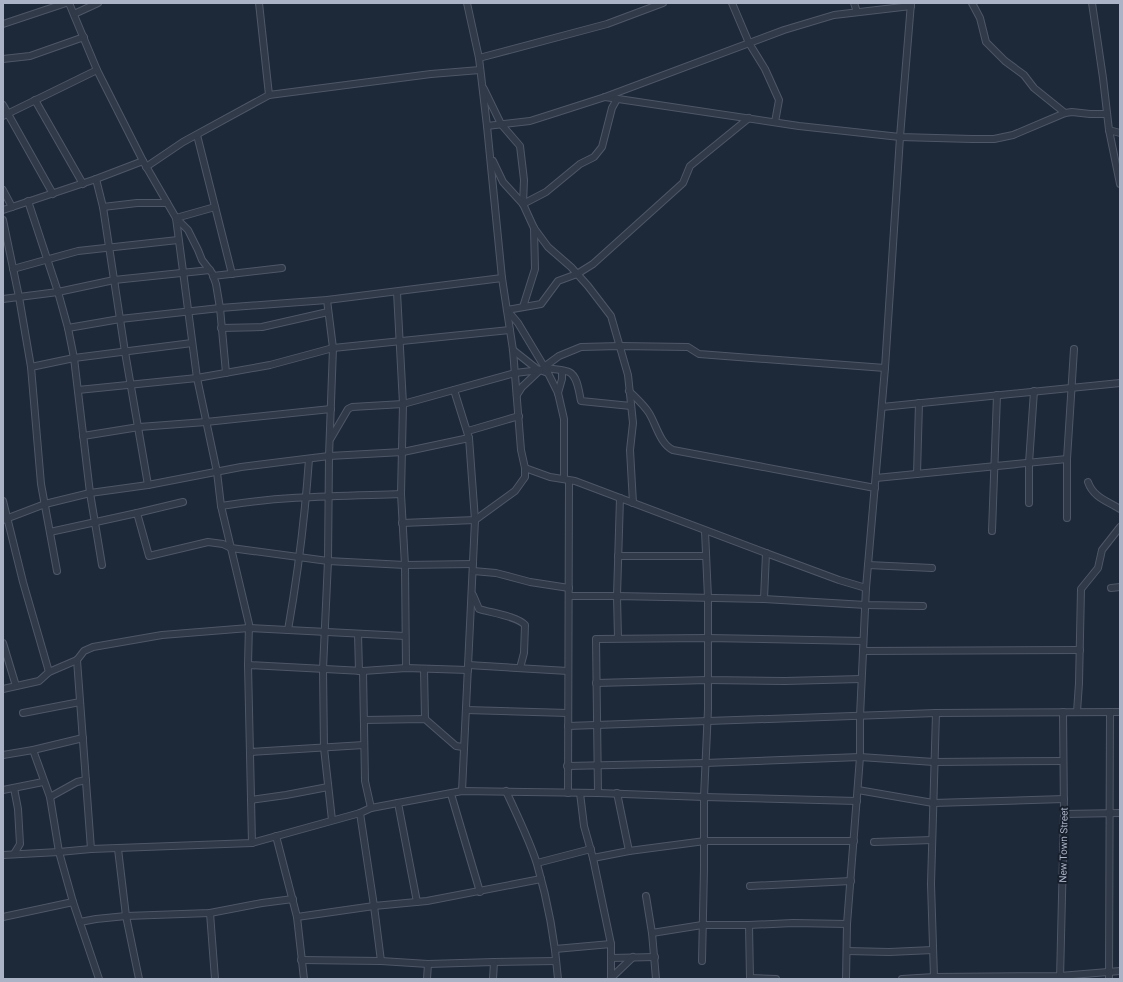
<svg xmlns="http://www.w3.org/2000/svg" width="1123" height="982" font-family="Roboto,sans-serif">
<rect width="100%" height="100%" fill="#1d2838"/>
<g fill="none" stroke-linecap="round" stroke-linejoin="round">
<defs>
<g id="minor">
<path d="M69 3 97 70 143 161 176 218 197 378 217 472 221 506 249 624 248 665 252 843"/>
<path d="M259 3 269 95"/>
<path d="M732 3 749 43 765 69 779 100 775 122"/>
<path d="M854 3 857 12"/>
<path d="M972 3 980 18 986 42 1005 61 1024 75 1034 88 1065 113"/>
<path d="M1092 3 1103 78 1109 130 1120 184"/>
<path d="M74 14 98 3"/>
<path d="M3 24 66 3"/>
<path d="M479 58 607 24 663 3"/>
<path d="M3 59 30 56 84 37"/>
<path d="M484 89 501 124 520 146 524 180 523 204"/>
<path d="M605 97 799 126 900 137 972 139H994L1013 135 1065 113 1072 112 1090 114H1107"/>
<path d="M35 100 83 184"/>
<path d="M3 105 53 194"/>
<path d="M3 116 97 70"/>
<path d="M487 126 530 121 552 114 605 97 784 30 834 15 911 6"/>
<path d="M1109 130 1120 133"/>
<path d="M197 135 232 274"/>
<path d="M493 161 503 182 523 204 534 228 548 247 571 267 588 286 611 316 628 375 633 423 630 450 633 503"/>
<path d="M146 167 183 142 269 95 431 74 480 70"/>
<path d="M96 179 103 207 125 352 148 485"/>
<path d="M3 190 12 207"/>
<path d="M28 201 58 292 68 328 74 358 90 493 102 565"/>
<path d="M523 204 546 192 580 164 594 157 602 147 612 108 617 99"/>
<path d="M103 207 137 203H167"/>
<path d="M215 207 176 218 188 230 198 250 202 260 212 273 216 284 220 308 226 373"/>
<path d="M3 210 96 179 143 161"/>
<path d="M3 220 19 297 31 367 41 484 57 571"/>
<path d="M13 269 78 251 178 240"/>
<path d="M213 276 282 268"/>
<path d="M397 292 403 404 401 494 405 565 406 668"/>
<path d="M3 299 58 292 114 280 210 270"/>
<path d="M327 300 333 348 329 456 328 561 323 669 324 748 332 820"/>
<path d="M523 307 535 269 534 228"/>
<path d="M68 328 120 319 220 308 327 300 502 278"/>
<path d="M221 328 262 327 328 312"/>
<path d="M513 350 537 369 548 373 558 393 564 419V479"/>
<path d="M31 367 74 358 192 343"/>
<path d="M544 367 559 356 581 347 620 346 688 347 699 354 885 368"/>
<path d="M545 367C552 370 562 369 569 372 578 376 579 393 581 401L631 406"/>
<path d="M548 373 518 323 507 310 541 304 558 281 577 274 593 264 683 183 690 166 749 118"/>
<path d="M78 390 197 378 270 365 333 348 510 330"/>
<path d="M454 390 469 438 475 520 462 791"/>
<path d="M629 391C636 398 644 405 649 413 656 424 660 444 673 450L875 488"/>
<path d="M558 393 562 379V371"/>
<path d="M517 395 522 387 540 370"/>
<path d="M882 407 1120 383"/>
<path d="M468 431 519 416"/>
<path d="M83 436 139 427 206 422 331 409"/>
<path d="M331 438 348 409 352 407 403 404 515 373 540 370"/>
<path d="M525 468 550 477 575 481 766 553 839 580 866 588"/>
<path d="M917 474 919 403"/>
<path d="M876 478 1067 459"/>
<path d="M1088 482C1093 497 1107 501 1120 509"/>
<path d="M3 501 23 582 49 672"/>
<path d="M1029 503V463L1034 391"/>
<path d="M221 506C281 496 341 496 401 494"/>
<path d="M137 513 183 502"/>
<path d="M1067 518V459L1074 349"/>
<path d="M3 520 45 504 90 493 148 485 241 467 329 456 403 452 469 438"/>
<path d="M402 523 475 520 515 491 525 477V468L521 450 513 350 502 278 487 126 479 58 467 3"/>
<path d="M705 531 708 598V680L785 681 861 679"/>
<path d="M992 531 997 395"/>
<path d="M50 532 137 513 149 556 208 542 223 544 231 548 328 561 405 565 473 564"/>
<path d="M618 556H706"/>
<path d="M868 565 932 568"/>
<path d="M473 571 496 573 530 582 569 588"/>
<path d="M1111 588 1120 587"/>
<path d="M473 595 479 609C492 613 517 616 525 625L524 653 520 668"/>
<path d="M569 596H617L620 498"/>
<path d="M764 599 766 553"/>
<path d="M288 630C298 573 305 516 309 459"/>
<path d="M358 634 359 671"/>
<path d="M618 638 617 596 764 599 866 605 923 606"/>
<path d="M3 643 16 686"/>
<path d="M863 651 1080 650"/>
<path d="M77 660 91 849"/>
<path d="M248 665 363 671 406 668 468 670"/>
<path d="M468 665 568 671"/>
<path d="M424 669 425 719"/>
<path d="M363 671 365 781 371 808"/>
<path d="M596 683 708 680V709L704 797V869L702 961"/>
<path d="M3 689 39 681 49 672 77 660 84 651 93 647 162 635 249 628 405 636"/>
<path d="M466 710 568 713"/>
<path d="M1077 712 1079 683 1081 589 1098 568 1102 550 1120 527"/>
<path d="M23 713 80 702"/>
<path d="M364 720 425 719 456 746 463 747"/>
<path d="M568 726 936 713 1120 712"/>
<path d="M33 750 50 797 59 852 73 902 99 979"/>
<path d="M250 752 364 745"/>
<path d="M3 755 33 750 83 738"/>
<path d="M567 766 705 763 860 757 934 762 1063 761"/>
<path d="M3 790 43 782"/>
<path d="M858 790 933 803 1064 799"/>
<path d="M506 791C516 813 530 841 537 864 548 902 555 940 558 979"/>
<path d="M568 793 569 481"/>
<path d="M580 793 584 826 593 858 611 944V979"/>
<path d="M598 793 596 639 708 638 863 641"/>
<path d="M617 793 629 851"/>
<path d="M451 794 480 892"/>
<path d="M50 797 77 782 86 780"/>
<path d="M251 800 286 795 328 787"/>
<path d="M398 803 417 902"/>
<path d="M360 813 374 906 381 961"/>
<path d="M1064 814 1120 813"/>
<path d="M276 836 297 917 304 979"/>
<path d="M874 842 932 840"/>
<path d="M118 849 126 916 139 979"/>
<path d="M14 854 20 844 18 809 14 788"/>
<path d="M3 855 59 852 91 849 252 843 360 813 371 808 462 791 598 793 704 797 857 801"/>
<path d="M593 858 629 851 705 841H854"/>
<path d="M537 863 591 849"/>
<path d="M750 886 851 881"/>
<path d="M646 896 652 933 656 979"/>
<path d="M210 913 215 979"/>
<path d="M3 917 73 902"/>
<path d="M297 917 374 906 427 901 541 879"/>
<path d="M80 922 96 919 126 916 210 913 262 903 293 899"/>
<path d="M749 925 750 979"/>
<path d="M652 933 702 925H749L793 923 847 924"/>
<path d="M555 949 611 944"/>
<path d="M847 951 889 952 933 950"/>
<path d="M611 958 655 957"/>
<path d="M301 960 381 961 428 964 494 962 556 961"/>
<path d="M934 977 931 884 936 713"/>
<path d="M611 978 633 957"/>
<path d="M750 978 776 979"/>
<path d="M427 979 428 964"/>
<path d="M493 979 494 962"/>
<path d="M846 979 847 924 860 757V716L866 588 885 368 900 137 911 3"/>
<path d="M902 979 934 977 1060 976 1120 971"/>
<path d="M1060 979 1064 814 1063 712"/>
<path d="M1109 979 1110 712"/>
</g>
</defs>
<use href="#minor" stroke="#4e5767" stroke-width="8"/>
<use href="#minor" stroke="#313a48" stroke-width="6"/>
</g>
<g text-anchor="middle" stroke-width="4" stroke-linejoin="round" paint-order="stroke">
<g font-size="10" fill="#aab4c6" stroke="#171f2c">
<text transform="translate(1063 845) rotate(-89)" y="4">New Town Street</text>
</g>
</g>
<rect width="1123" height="982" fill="none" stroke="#aab4c6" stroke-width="8"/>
</svg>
